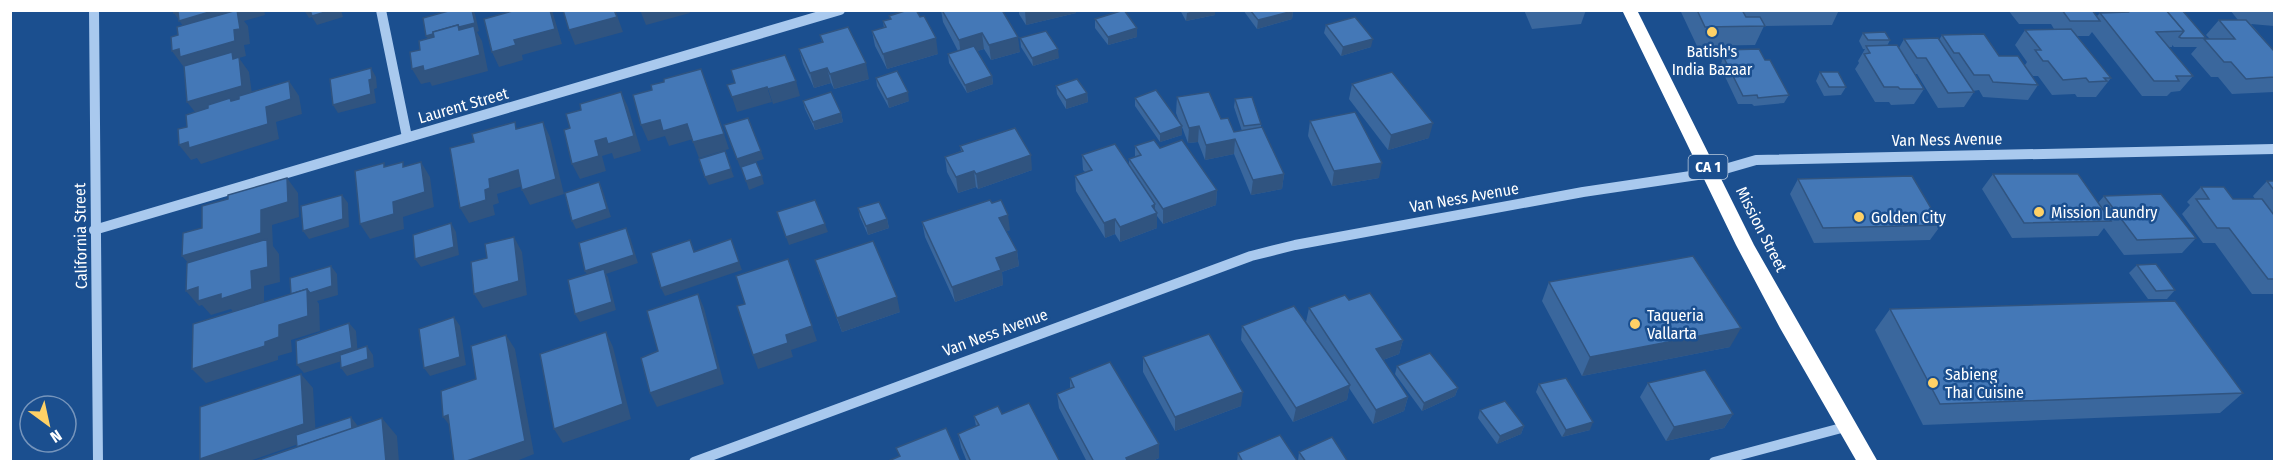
<svg xmlns="http://www.w3.org/2000/svg" width="2285" height="472" font-family="'Fira Sans Condensed',sans-serif">
<rect width="100%" height="100%" fill="#1b4f8f"/>
<g fill="none" stroke-linecap="round" stroke-linejoin="round">
<g stroke="#a9c9ee" stroke-width="10">
<path d="M94 10 98 462"/>
<path d="M381 10 407 137"/>
<path d="M94 230 840 10"/>
<path d="M694 462 1251 256 1295 245 1583 192 1711 173 1756 160 2274 149"/>
<path d="M1714 462 1849 426"/>
</g>
<path fill="#fff" fill-rule="evenodd" d="M1622 10H1637L1754 245 1878 462H1857L1780 328 1736 245Z"/>
</g>
<g fill="#3a679d">
<path d="M941 10H1002L1020 52 991 60 984 49 977 51 992 76 993 84 967 93 949 63 948 54 958 51 943 22Z"/>
<path d="M1019 10H1075L1076 13 1026 25 1019 14Z"/>
<path d="M1180 10H1215V15L1186 21Z"/>
<path d="M1243 10 1293 11 1292 19 1257 29Z"/>
<path d="M1524 10H1586L1581 24 1532 29Z"/>
<path d="M1681 10H1839L1832 25 1764 26 1755 45 1697 46 1681 12Z"/>
<path d="M2008 10H2092L2097 16 2100 13H2104L2105 10H2182L2205 39H2210L2206 35 2219 20H2238L2230 10H2274V26L2251 24 2274 51V92L2232 94 2218 77H2211L2191 54 2197 47H2174L2172 45V47H2168L2193 76 2180 91 2171 92 2167 96H2142L2092 32 2089 36H2077L2111 78 2096 97H2077L2075 94 2052 95 2038 76H2033L2027 68 2038 85 2028 100 1983 97 1979 90 1973 91 1974 92 1964 107 1938 108 1917 74H1914L1924 89 1914 104 1891 105 1889 102H1875L1855 69 1859 63 1858 61 1865 49H1863L1859 41 1863 33 1890 40 1887 46 1899 48 1904 39 1939 40 1942 35 2025 65 2027 62 2015 45 2025 30 2054 29 2051 24H2019Z"/>
<path d="M889 16 938 54 887 69 875 46 872 31 884 28 883 21 890 19Z"/>
<path d="M1095 19 1137 28V37L1108 45 1095 28Z"/>
<path d="M1326 25 1371 47 1341 56 1324 33Z"/>
<path d="M820 35 869 79 834 89 831 83 814 88 803 64 799 49 822 42Z"/>
<path d="M1020 38 1059 58 1033 66 1021 47Z"/>
<path d="M1725 50 1765 60 1789 95 1784 103 1754 106 1752 104H1738L1720 66 1722 61 1721 58Z"/>
<path d="M1820 72 1846 87 1841 95 1824 96 1816 81Z"/>
<path d="M876 78 909 101 889 108 877 86Z"/>
<path d="M1352 84 1429 138 1388 150 1349 99Z"/>
<path d="M1056 86 1087 93 1088 102 1066 109 1057 94Z"/>
<path d="M1177 97 1221 119 1234 132 1242 131 1234 107 1235 99 1261 124V127L1284 174 1282 189 1251 195 1234 154 1205 160 1198 142 1188 143 1182 127V135L1160 142 1135 106V98L1181 126 1176 113Z"/>
<path d="M803 101 841 113 843 122 815 130 805 109Z"/>
<path d="M1310 121 1379 178 1332 186 1308 136Z"/>
<path d="M960 146 1032 170 978 189 976 187 958 193 947 172 945 157 961 151Z"/>
<path d="M1135 146 1160 148 1217 190 1216 205 1163 224 1157 216V228L1120 242 1115 234 1105 238 1076 191 1075 176 1085 172 1083 170 1082 155 1129 165V159L1135 157Z"/>
<path d="M1993 174 2098 203 2104 196 2196 238 2182 253 2124 255 2104 228 2098 236 2012 238 1982 189Z"/>
<path d="M1798 179 1941 225 1930 240 1814 243 1790 194Z"/>
<path d="M2267 181H2274V294H2252L2215 243H2203L2182 214 2190 205 2187 202 2201 187 2233 199H2255L2253 196Z"/>
<path d="M858 208 887 219 889 228 868 235 860 217Z"/>
<path d="M922 222 1010 230 1006 231 1017 251 1019 266 1002 272 1003 285 955 302 925 237Z"/>
<path d="M815 260 900 312 842 332 820 275Z"/>
<path d="M2137 265 2175 290 2167 299H2148L2129 273Z"/>
<path d="M1549 282 1730 347 1582 376 1542 301Z"/>
<path d="M1349 300 1403 340 1399 354 1383 360 1408 397 1404 411 1373 424 1349 388 1347 400 1293 422 1241 340 1242 326 1316 337 1306 322 1309 308Z"/>
<path d="M1890 309 2243 393 2220 413 1923 425 1875 330Z"/>
<path d="M1143 357 1241 406 1175 431 1143 372Z"/>
<path d="M1397 366 1458 388 1455 396 1422 411 1395 374Z"/>
<path d="M1070 378 1159 444V458L1150 462H1087L1059 408 1057 394 1070 389Z"/>
<path d="M1648 383 1733 414 1724 428 1666 441 1640 397Z"/>
<path d="M1539 384 1590 430 1562 437 1536 392Z"/>
<path d="M1480 410 1524 426 1521 434 1497 444 1478 418Z"/>
<path d="M1002 414 1060 462H967L961 447 958 434 976 426 974 416Z"/>
<path d="M1299 452 1348 462H1237L1238 453 1298 461Z"/>
</g>
<g fill="#305480">
<path d="M216 10H264L265 15 244 21 248 26 250 44 244 45 246 56 239 58 249 72 253 101 199 117 187 102 186 65 183 66 172 51 190 36 174 13 178 12Z"/>
<path d="M304 10H341L343 17 317 25 312 17 309 18Z"/>
<path d="M472 10H473L475 14 479 31 477 32 482 41 488 71 432 86 430 82 421 84 412 69 431 45 426 36Z"/>
<path d="M550 10H552L562 44 522 55 523 60 499 67 492 52 514 40Z"/>
<path d="M614 10H615L623 32 575 45 569 30Z"/>
<path d="M640 10H689L690 13 646 25Z"/>
<path d="M1025 10H1075L1076 13 1026 25Z"/>
<path d="M1196 10H1215V15L1186 21 1187 13Z"/>
<path d="M1293 11 1292 19 1257 29 1258 20Z"/>
<path d="M1137 28V37L1108 45V37Z"/>
<path d="M982 33 984 49 961 56 959 40Z"/>
<path d="M1018 37 1020 52 991 60 989 45Z"/>
<path d="M936 38 938 54 887 69 883 54Z"/>
<path d="M1373 39 1371 47 1341 56 1343 47Z"/>
<path d="M1058 49 1059 58 1033 66 1032 58Z"/>
<path d="M866 63 869 79 834 89 830 74Z"/>
<path d="M371 68 376 77 377 88 374 89 376 103 338 113 333 105 369 80Z"/>
<path d="M827 68 831 83 814 88 810 73Z"/>
<path d="M992 76 993 84 967 93 965 85Z"/>
<path d="M289 81 299 96 302 114 276 122 279 139 201 164 197 158 191 160 179 145 266 107Z"/>
<path d="M796 81 800 96 773 104 768 89Z"/>
<path d="M767 87 772 102 737 112 732 97Z"/>
<path d="M621 92 628 107 641 151 614 159 612 153 602 156 606 171 580 179 572 164Z"/>
<path d="M908 92 909 101 889 108 887 99Z"/>
<path d="M1087 93 1088 102 1066 109V100Z"/>
<path d="M841 113 843 122 815 130 813 122Z"/>
<path d="M660 120 687 124 693 139 669 146 665 136 648 141 641 125Z"/>
<path d="M543 122 550 137 564 194 530 205 522 190Z"/>
<path d="M1433 123 1429 138 1388 150 1391 135Z"/>
<path d="M1182 126V135L1160 142V134Z"/>
<path d="M1199 126 1198 142 1188 143 1189 128Z"/>
<path d="M724 134 729 149 699 158 693 142Z"/>
<path d="M1235 139 1234 154 1205 160 1206 145Z"/>
<path d="M761 151 764 159 740 167 737 159Z"/>
<path d="M1031 155 1032 170 978 189 976 174Z"/>
<path d="M421 162 430 177 434 207 403 217 404 229 370 239 360 224 393 202Z"/>
<path d="M1382 163 1379 178 1332 186 1334 171Z"/>
<path d="M731 169 734 177 709 185 705 177Z"/>
<path d="M518 170 526 185 497 194 499 203 493 205 495 215 469 223 460 208 485 190 489 179Z"/>
<path d="M974 171 976 187 958 193 956 177Z"/>
<path d="M1284 174 1282 189 1251 195 1253 180Z"/>
<path d="M762 176 764 184 749 190 746 181Z"/>
<path d="M287 178 298 193 299 217 272 225 273 246 279 254 280 282 264 286V304L234 313 231 309 211 315 202 305 199 306 186 291 195 271 182 256 261 210Z"/>
<path d="M599 182 603 191 611 217 576 229 572 221Z"/>
<path d="M1217 190 1216 205 1163 224V209Z"/>
<path d="M342 195 348 203 349 227 309 239 303 231Z"/>
<path d="M1155 204V214L1157 213V228L1120 242V227Z"/>
<path d="M1008 215 1010 230 1001 233 999 218Z"/>
<path d="M887 219 889 228 868 235 866 226Z"/>
<path d="M1115 219V234L1105 238 1104 223Z"/>
<path d="M451 223 456 232 459 255 421 267 415 259Z"/>
<path d="M825 224 828 232 789 245 786 237Z"/>
<path d="M626 228 630 237 638 263 606 274 608 277 616 310 580 322 575 314 590 279 585 271Z"/>
<path d="M514 237 522 252 527 295 483 308 474 294Z"/>
<path d="M731 239 742 270 665 296 661 288Z"/>
<path d="M1017 251 1019 266 1002 272 1003 285 955 302 952 287 996 258Z"/>
<path d="M331 266 337 274 338 295 317 301 319 304 320 331 291 340 292 352 278 356V360L206 383 192 369 265 342 307 289Z"/>
<path d="M698 294 704 308 724 384 657 407 650 393Z"/>
<path d="M897 297 900 312 842 332 837 318Z"/>
<path d="M454 317 460 326 466 365 430 376 424 368Z"/>
<path d="M349 323 356 331 358 356 304 373 297 365Z"/>
<path d="M812 326 817 341 791 350 793 357 758 369 753 355 786 335Z"/>
<path d="M1741 328 1730 347 1582 376 1590 357Z"/>
<path d="M606 332 613 347 631 419 563 443 554 429Z"/>
<path d="M506 335 515 349 534 454 514 462H464Z"/>
<path d="M1403 340 1399 354 1372 364 1376 349Z"/>
<path d="M367 346 373 355 374 367 347 376 341 368Z"/>
<path d="M301 374 313 388 316 438 247 462H202L200 459Z"/>
<path d="M1350 385 1347 400 1293 422 1296 408Z"/>
<path d="M1458 388 1455 396 1422 411 1424 403Z"/>
<path d="M1243 392 1241 406 1175 431V417Z"/>
<path d="M1408 397 1404 411 1373 424 1376 410Z"/>
<path d="M1733 414 1724 428 1666 441 1674 427Z"/>
<path d="M448 415 454 431 443 417Z"/>
<path d="M351 417 357 425 359 444 297 455Z"/>
<path d="M382 418 397 436 399 462H386Z"/>
<path d="M1593 422 1590 430 1562 437 1566 430Z"/>
<path d="M1524 426 1521 434 1497 444 1500 436Z"/>
<path d="M1159 444V458L1150 462H1126V458Z"/>
</g>
<g fill="#4478b7" stroke="#305480" stroke-width="1.5">
<path d="M173 10H216L179 21 178 12 174 13Z"/>
<path d="M237 10 240 29 234 30 235 41 180 57 179 49 172 51 171 37 178 35 177 27Z"/>
<path d="M310 10H332L312 16Z"/>
<path d="M452 10H472L475 23 459 27 458 25 433 32V34L426 36 423 18Z"/>
<path d="M516 10H550L555 29 514 40 516 45 492 52 484 19Z"/>
<path d="M563 10H614L617 17 569 30Z"/>
<path d="M908 10H916L920 17 924 16 936 38 883 54 872 31 886 27 883 21 891 19 889 16Z"/>
<path d="M942 10H1002L1018 37 989 45 982 33 959 40Z"/>
<path d="M1124 10 1137 28 1108 37 1095 19Z"/>
<path d="M1250 10H1293V11L1258 20Z"/>
<path d="M1697 10H1742L1746 17H1760L1765 26 1705 27Z"/>
<path d="M2062 10H2092L2100 21H2070Z"/>
<path d="M2126 10H2166L2184 31 2156 32 2193 76H2176L2179 81H2154L2100 13 2128 12Z"/>
<path d="M2166 10H2182L2206 38H2181L2179 37 2184 31Z"/>
<path d="M1355 17 1373 39 1343 47 1326 25Z"/>
<path d="M2219 20H2246L2274 51V77L2246 79 2231 62H2224L2204 39H2235Z"/>
<path d="M458 25 459 30 474 26 480 55 424 71 423 66 412 69 410 52 420 50 419 41 434 37 433 32Z"/>
<path d="M848 27 866 63 830 74 827 68 810 73 799 49 823 42 820 35Z"/>
<path d="M2071 29 2111 78H2104L2107 81 2089 82 2086 78 2063 80 2048 61H2043L2035 50H2041L2025 30Z"/>
<path d="M1046 31 1058 49 1032 58 1020 38Z"/>
<path d="M1885 32 1890 40H1868L1863 33Z"/>
<path d="M1984 34 1999 56H2018L2038 85 1993 82 1989 75H1974L1959 53H1954L1942 35Z"/>
<path d="M1938 38 1974 92 1948 93 1926 58H1917L1904 39Z"/>
<path d="M1897 45 1924 89H1900L1898 87H1884L1864 54 1870 53 1866 46Z"/>
<path d="M974 46 992 76 965 85 948 54Z"/>
<path d="M1759 49 1765 60H1770L1789 95 1758 98 1757 95 1743 96 1724 58H1729L1725 50Z"/>
<path d="M232 52 233 59 239 57 242 86 187 102 184 66Z"/>
<path d="M785 55 796 81 768 89 767 87 732 97 727 85 735 83 731 70Z"/>
<path d="M371 68 372 79 369 80 371 94 333 105 330 79Z"/>
<path d="M701 69 724 134 693 142 687 124 663 131 660 120 641 125 633 95 652 90 651 85 664 82V79Z"/>
<path d="M897 71 908 92 887 99 876 78Z"/>
<path d="M1392 72 1433 123 1391 135 1352 84Z"/>
<path d="M1820 72H1838L1846 87H1829Z"/>
<path d="M1077 79 1087 93 1066 100 1056 86Z"/>
<path d="M289 81 291 99 266 107 268 124 189 148 188 142 179 145 178 129 187 127 186 115 208 108V105L230 98 231 101 239 99V96Z"/>
<path d="M1156 90 1182 126 1160 134 1135 98Z"/>
<path d="M621 92 634 136 608 144 606 138 595 141 599 156 572 164 564 130 570 128 566 114 581 110 580 104Z"/>
<path d="M831 92 841 113 813 122 803 101Z"/>
<path d="M1209 92 1221 119 1228 118 1234 132 1262 127 1284 174 1253 180 1235 139 1206 145 1199 126 1189 128 1177 97Z"/>
<path d="M1252 97 1261 124 1244 126 1235 99Z"/>
<path d="M1355 112 1382 163 1334 171 1310 121Z"/>
<path d="M748 118 761 151 737 159 724 125Z"/>
<path d="M515 122 516 129 543 122 556 179 522 190 518 170 489 179 490 188 485 190 486 200 460 208 450 148 474 142 472 134Z"/>
<path d="M1015 128 1031 155 976 174 974 171 956 177 945 157 963 151 960 146Z"/>
<path d="M1154 140 1160 148 1182 140 1217 190 1163 209 1129 159 1141 155 1135 146Z"/>
<path d="M1115 144 1155 204 1152 206 1157 213 1120 227 1115 219 1104 223 1075 176 1092 170 1082 155Z"/>
<path d="M725 151 731 169 705 177 699 159Z"/>
<path d="M403 162V167L421 162 425 192 393 202 394 214 360 224 355 171 384 163V167Z"/>
<path d="M756 162 762 176 746 181 741 167Z"/>
<path d="M1993 174H2078L2111 221 2024 223Z"/>
<path d="M1912 176 1941 225 1823 228 1798 179Z"/>
<path d="M287 178 288 202 261 210V233L182 256 183 233 202 228V206L228 199V195Z"/>
<path d="M2267 181H2274V190Z"/>
<path d="M599 182 607 209 572 221 565 193Z"/>
<path d="M2201 187H2224L2233 199H2262L2274 215V279H2268L2229 228H2217L2196 199H2209Z"/>
<path d="M2161 194 2196 238 2137 240 2104 196Z"/>
<path d="M342 195 343 219 303 231 301 206Z"/>
<path d="M815 200 825 224 786 237 777 212Z"/>
<path d="M990 200 992 203 1001 200 1008 215 999 218 1017 251 996 258 1001 270 952 287 922 222Z"/>
<path d="M879 202 887 219 866 226 858 208Z"/>
<path d="M451 223 454 247 415 259 413 235Z"/>
<path d="M626 228 634 255 585 271 579 243Z"/>
<path d="M514 237 519 281 474 294 471 262 487 258 485 244Z"/>
<path d="M267 239 268 267 251 271 252 289 221 299V294L198 301V287L186 291 187 263Z"/>
<path d="M731 239 739 262 661 288 651 253 690 240 694 252Z"/>
<path d="M873 241 897 297 837 318 815 260Z"/>
<path d="M1693 256 1741 328 1590 357 1549 282Z"/>
<path d="M788 259 812 326 786 335 788 343 753 355 737 306 745 304 736 276Z"/>
<path d="M2156 264 2175 290 2156 291 2137 265Z"/>
<path d="M331 266 332 286 310 293 307 289 291 294 290 278Z"/>
<path d="M604 269 612 302 575 314 568 280Z"/>
<path d="M307 289 308 316 279 325V337L265 342V346L192 369 193 324Z"/>
<path d="M1370 293 1403 340 1376 349 1408 397 1376 410 1309 308 1345 295 1349 300Z"/>
<path d="M698 294 718 369 650 393 641 358 658 351 647 311Z"/>
<path d="M2175 301 2243 393 1940 404 1890 309Z"/>
<path d="M1294 306 1350 385 1296 408 1242 326Z"/>
<path d="M454 317 460 357 424 368 419 329Z"/>
<path d="M349 323 352 348 297 365 296 341Z"/>
<path d="M606 332 623 404 554 429 540 354Z"/>
<path d="M1209 334 1243 392 1175 417 1143 357Z"/>
<path d="M506 335 525 441 464 462H454L448 415 443 417 441 391 476 379 471 346Z"/>
<path d="M367 346 368 359 341 368 340 355Z"/>
<path d="M1430 353 1458 388 1424 403 1397 366Z"/>
<path d="M1110 362 1159 444 1126 458 1128 462H1094L1057 394 1074 387 1070 378Z"/>
<path d="M1705 370 1733 414 1674 427 1648 383Z"/>
<path d="M301 374 304 424 200 459V407Z"/>
<path d="M1566 378 1593 422 1566 430 1539 384Z"/>
<path d="M1505 401 1524 426 1500 436 1480 410Z"/>
<path d="M1029 403 1060 462H971L958 434 979 425 974 416 998 406 1002 414Z"/>
<path d="M351 417 352 429 297 447 296 435Z"/>
<path d="M382 418 386 462H253Z"/>
<path d="M946 428 961 462H886L900 456 896 448Z"/>
<path d="M1280 435 1298 462H1243L1238 453Z"/>
<path d="M1332 437 1348 462H1306L1299 452Z"/>
</g>
<g fill="#ffd166" stroke="#1b4f8f" stroke-width="2">
<circle cx="1712" cy="32" r="6"/>
<circle cx="2039" cy="212" r="6"/>
<circle cx="1859" cy="217" r="6"/>
<circle cx="1635" cy="324" r="6"/>
<circle cx="1933" cy="383" r="6"/>
</g>
<g text-anchor="middle" stroke-width="5" stroke-linejoin="round" paint-order="stroke">
<rect fill="#1b4f8f" stroke="#bbcadd" stroke-width="1.5" x="1688.5" y="155" width="39" height="24" rx="4.5"/>
<g font-size="15" font-weight="bold" fill="#fff">
<text x="1708" y="172">CA 1</text>
</g>
<g font-size="16" fill="#fff" stroke="#1b4f8f" text-anchor="start">
<text x="1712" y="57" text-anchor="middle">Batish's<tspan x="1712" dy="18">India Bazaar</tspan></text>
<text x="2051" y="218">Mission Laundry</text>
<text x="1871" y="223">Golden City</text>
<text x="1647" y="321">Taqueria<tspan x="1647" dy="18">Vallarta</tspan></text>
<text x="1945" y="380">Sabieng<tspan x="1945" dy="18">Thai Cuisine</tspan></text>
</g>
<g font-size="16" fill="#fff" stroke="#1b4f8f">
<text transform="translate(463 105) rotate(-16)" y="6">Laurent Street</text>
<text transform="translate(1947 139) rotate(-1)" y="6">Van Ness Avenue</text>
<text transform="translate(1464 197) rotate(-10)" y="6">Van Ness Avenue</text>
<text transform="translate(1762 229) rotate(63)" y="6">Mission Street</text>
<text transform="translate(80 236) rotate(-91)" y="6">California Street</text>
<text transform="translate(995 332) rotate(-20)" y="6">Van Ness Avenue</text>
</g>
</g>
<rect width="2285" height="472" fill="none" stroke="#ffffff" stroke-width="24"/>
<g transform="translate(48 424) rotate(147)"><circle r="28" fill="#1b4f8f" stroke="#7695bc" stroke-width="1.5"/>
<path d="M0-4.5L10 22L0 15L-10 22Z" fill="#ffd166"/>
<text y="-9" font-size="16" font-weight="bold" text-anchor="middle" fill="#ffffff">N</text>
</g>
</svg>
